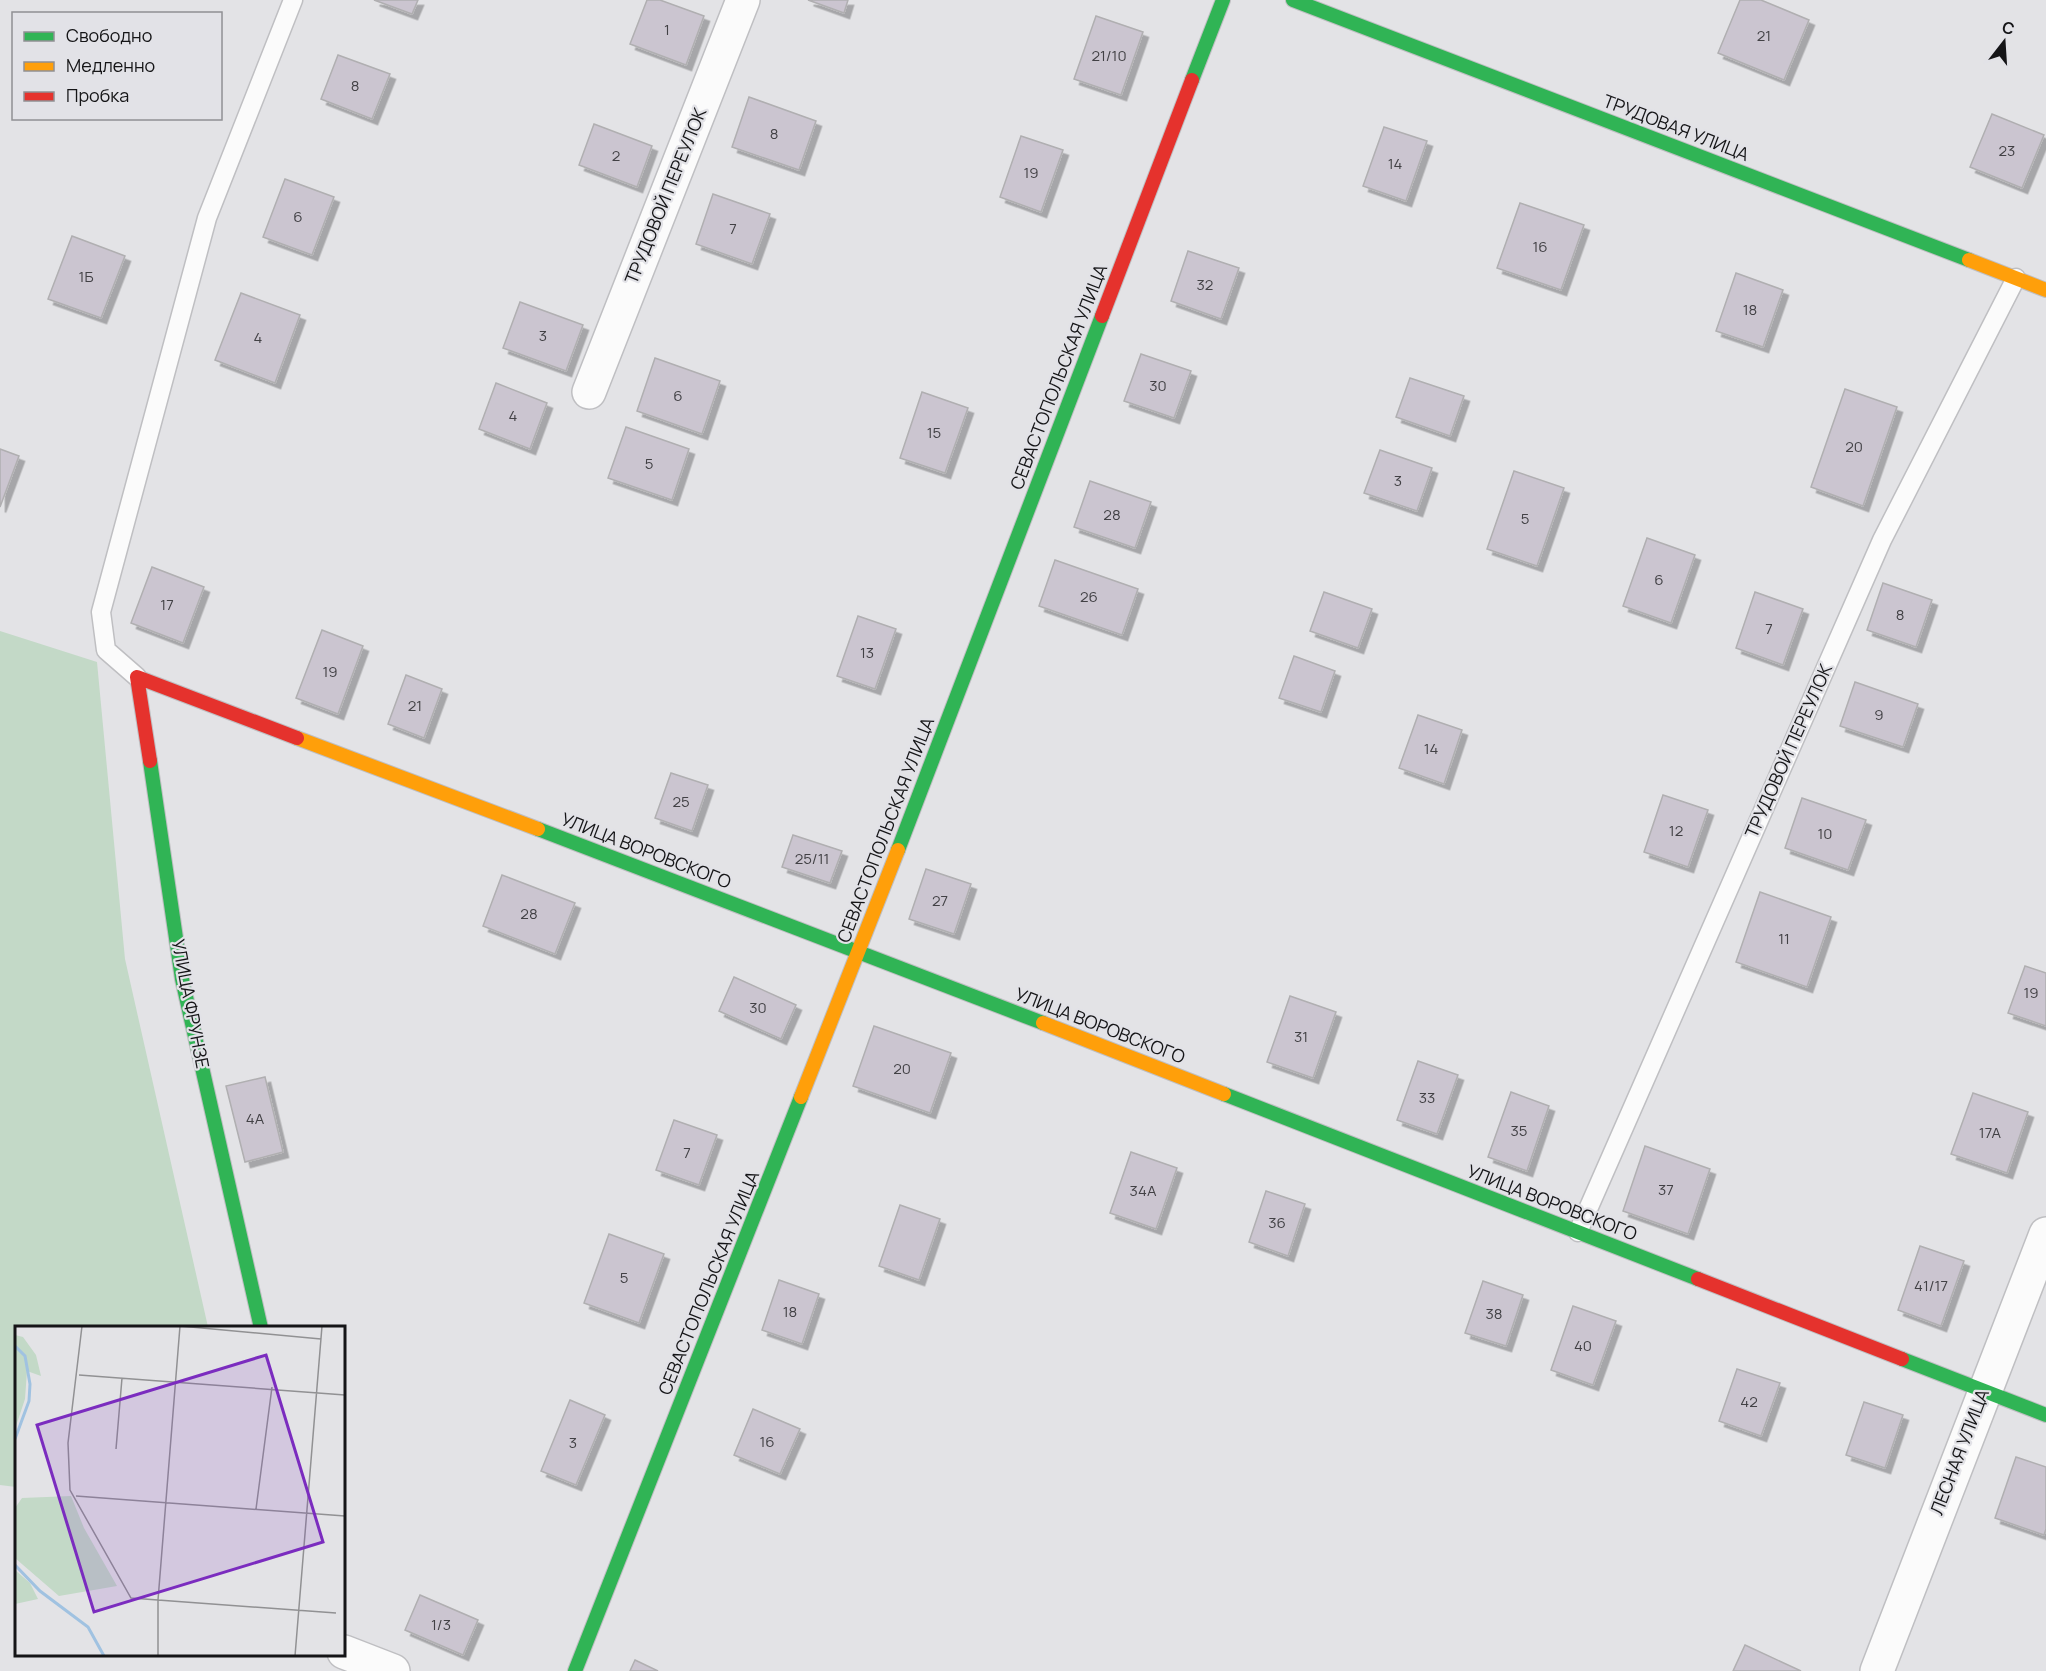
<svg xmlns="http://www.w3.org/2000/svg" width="2046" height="1671" font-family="Manrope,sans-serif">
<defs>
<filter id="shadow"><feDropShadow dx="5.5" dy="5.5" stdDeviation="0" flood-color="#0004"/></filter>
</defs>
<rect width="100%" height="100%" fill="#e3e3e6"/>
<path fill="#c3d9c7" d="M0 631 97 662 125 959 208 1327 16 1328V1487L0 1485Z"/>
<g fill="#cbc5d0" stroke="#b0afb1" stroke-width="1.5" filter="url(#shadow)">
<path d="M374 0H418L412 14Z"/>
<path d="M647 0H660L704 16 686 65 630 44Z"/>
<path d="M808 0H848L844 13Z"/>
<path d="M1740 0H1761L1809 20 1784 80 1718 53Z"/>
<path d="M1096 16 1143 32 1121 95 1074 79Z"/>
<path d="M338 55 390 74 372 119 321 99Z"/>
<path d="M749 97 816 121 799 170 732 147Z"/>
<path d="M1992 114 2044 135 2022 188 1970 167Z"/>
<path d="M594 124 652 146 637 187 579 165Z"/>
<path d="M1384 127 1427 141 1406 201 1363 186Z"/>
<path d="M1021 136 1063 150 1041 212 1000 197Z"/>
<path d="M285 179 334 197 312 255 263 237Z"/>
<path d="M713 194 770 214 752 264 696 244Z"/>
<path d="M1520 203 1584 225 1561 290 1497 268Z"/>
<path d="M72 236 125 256 101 318 48 299Z"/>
<path d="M1188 251 1239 268 1221 319 1171 301Z"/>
<path d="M1736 273 1783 290 1763 347 1716 331Z"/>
<path d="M241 293 300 315 275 383 215 360Z"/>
<path d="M520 302 583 325 566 371 503 348Z"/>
<path d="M1141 354 1191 371 1174 418 1124 401Z"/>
<path d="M655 358 720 381 702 434 637 411Z"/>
<path d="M1410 378 1464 396 1450 436 1396 417Z"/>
<path d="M496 383 547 403 530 449 479 429Z"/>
<path d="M1845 389 1897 407 1863 506 1811 487Z"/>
<path d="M922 392 968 408 945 473 900 458Z"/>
<path d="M626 427 689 449 672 500 608 478Z"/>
<path d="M0 449 19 456 0 507Z"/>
<path d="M1380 450 1432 468 1417 511 1364 493Z"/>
<path d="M1514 471 1564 488 1537 566 1487 549Z"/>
<path d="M1090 481 1151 502 1135 548 1074 527Z"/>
<path d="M1647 538 1695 555 1671 623 1623 606Z"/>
<path d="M1055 560 1138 589 1122 635 1039 606Z"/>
<path d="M152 567 204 587 183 643 131 623Z"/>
<path d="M1883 583 1932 600 1916 647 1867 630Z"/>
<path d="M1324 592 1372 609 1358 648 1310 631Z"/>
<path d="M1755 592 1803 609 1783 665 1736 648Z"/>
<path d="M858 616 896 629 875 689 837 676Z"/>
<path d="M322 630 363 646 338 714 296 698Z"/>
<path d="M1294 656 1335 671 1321 712 1279 698Z"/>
<path d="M406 675 442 689 424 738 388 724Z"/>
<path d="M1855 682 1918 704 1903 747 1840 726Z"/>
<path d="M1418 715 1462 730 1444 784 1399 768Z"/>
<path d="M671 773 708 785 692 831 655 818Z"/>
<path d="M1663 795 1708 810 1688 867 1644 852Z"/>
<path d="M1802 798 1866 820 1848 870 1785 848Z"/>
<path d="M793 835 842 851 830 883 782 867Z"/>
<path d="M926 869 971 884 954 934 909 919Z"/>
<path d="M502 875 575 903 555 954 483 926Z"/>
<path d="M1760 892 1831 917 1807 987 1736 962Z"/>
<path d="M2025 966 2046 973V1026L2008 1013Z"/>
<path d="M734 977 796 1005 781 1039 719 1011Z"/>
<path d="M1290 996 1336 1012 1313 1078 1267 1062Z"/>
<path d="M874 1026 951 1053 930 1113 853 1086Z"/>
<path d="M1418 1061 1458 1075 1437 1134 1397 1120Z"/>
<path d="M265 1077 283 1152 245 1162 226 1086Z"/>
<path d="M1511 1092 1549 1106 1527 1171 1488 1157Z"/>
<path d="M1973 1093 2028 1112 2007 1173 1951 1154Z"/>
<path d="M674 1120 717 1135 699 1185 656 1170Z"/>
<path d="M1645 1146 1710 1169 1688 1234 1623 1211Z"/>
<path d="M1131 1152 1177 1168 1156 1229 1110 1213Z"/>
<path d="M1266 1191 1305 1204 1288 1256 1249 1242Z"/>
<path d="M900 1205 940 1219 919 1280 879 1266Z"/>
<path d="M609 1234 664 1254 639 1323 584 1303Z"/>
<path d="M1920 1246 1964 1261 1941 1326 1898 1310Z"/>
<path d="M779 1280 819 1294 802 1344 762 1330Z"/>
<path d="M1483 1281 1523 1295 1506 1346 1465 1333Z"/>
<path d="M1573 1306 1616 1321 1593 1385 1551 1370Z"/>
<path d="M1737 1369 1780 1383 1761 1436 1719 1421Z"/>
<path d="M570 1400 605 1415 576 1485 541 1471Z"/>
<path d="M1864 1402 1903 1415 1885 1468 1846 1455Z"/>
<path d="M753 1409 800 1429 780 1474 734 1455Z"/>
<path d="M2016 1457 2046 1467V1529L2044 1535 1995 1518Z"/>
<path d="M420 1595 478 1620 463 1655 405 1630Z"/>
<path d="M1745 1645 1801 1671H1733Z"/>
<path d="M635 1660 658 1671H630Z"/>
</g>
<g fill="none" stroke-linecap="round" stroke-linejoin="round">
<defs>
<g id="lane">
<path d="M137 677 106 650 101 612 207 218 293 0"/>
<path d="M1578 1232 1882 540 2016 278"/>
</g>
<g id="street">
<path d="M589 392 743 0"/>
<path d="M344 1652 393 1671"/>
<path d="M1877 1671 2046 1234"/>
</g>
<g id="fast">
<path d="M1293 0 1969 260"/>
<path d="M1192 80 1223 0"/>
<path d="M150 761 182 979 261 1328"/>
<path d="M538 829 1043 1023"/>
<path d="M898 850 1102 316"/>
<path d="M1224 1094 1698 1279"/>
<path d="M1902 1359 2046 1415"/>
<path d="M575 1671 801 1097"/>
</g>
<g id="slow">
<path d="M1969 260 2046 290"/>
<path d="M297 738 538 829"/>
<path d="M1043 1023 1224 1094"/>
<path d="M801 1097 898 850"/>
</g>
<g id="jam">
<path d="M1102 316 1192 80"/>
<path d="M150 761 137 677 297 738"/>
<path d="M1698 1279 1902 1359"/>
</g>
</defs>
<use href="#lane" stroke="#bfbfc2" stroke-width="21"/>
<use href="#street" stroke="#bfbfc2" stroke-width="36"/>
<use href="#fast" stroke="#bfbfc2" stroke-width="16"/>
<use href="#slow" stroke="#bfbfc2" stroke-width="16"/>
<use href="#jam" stroke="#bfbfc2" stroke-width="16"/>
<use href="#lane" stroke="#fbfbfb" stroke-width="18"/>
<use href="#street" stroke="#fbfbfb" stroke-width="33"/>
<use href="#fast" stroke="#30b455" stroke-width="14"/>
<use href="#slow" stroke="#ff9f0a" stroke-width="14"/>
<use href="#jam" stroke="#e5322d" stroke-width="14"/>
</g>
<g text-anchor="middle" stroke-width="4.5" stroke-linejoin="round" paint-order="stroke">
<g font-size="15" fill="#424145">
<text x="667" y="35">1</text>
<text x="1764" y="41">21</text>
<text x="1109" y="61">21/10</text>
<text x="355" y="91">8</text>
<text x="774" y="139">8</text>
<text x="2007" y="156">23</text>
<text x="616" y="161">2</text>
<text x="1395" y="169">14</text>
<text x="1031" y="178">19</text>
<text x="298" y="222">6</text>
<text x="733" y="234">7</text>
<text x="1540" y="252">16</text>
<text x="86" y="282">1Б</text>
<text x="1205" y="290">32</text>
<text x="1750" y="315">18</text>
<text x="543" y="341">3</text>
<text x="258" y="343">4</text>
<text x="1158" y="391">30</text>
<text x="678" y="401">6</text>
<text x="513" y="421">4</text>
<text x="934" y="438">15</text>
<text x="1854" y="452">20</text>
<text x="649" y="469">5</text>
<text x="1398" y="486">3</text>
<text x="1112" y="520">28</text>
<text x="1525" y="524">5</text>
<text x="1659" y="585">6</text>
<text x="1089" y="602">26</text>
<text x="167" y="610">17</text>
<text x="1900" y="620">8</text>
<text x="1769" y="634">7</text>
<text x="867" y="658">13</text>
<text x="330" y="677">19</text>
<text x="415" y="711">21</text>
<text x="1879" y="720">9</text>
<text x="1431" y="754">14</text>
<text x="681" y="807">25</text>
<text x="1676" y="836">12</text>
<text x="1825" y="839">10</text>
<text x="812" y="864">25/11</text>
<text x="940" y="906">27</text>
<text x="529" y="919">28</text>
<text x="1784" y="944">11</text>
<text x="2031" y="998">19</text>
<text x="758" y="1013">30</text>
<text x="1301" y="1042">31</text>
<text x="902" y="1074">20</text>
<text x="1427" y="1103">33</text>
<text x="255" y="1124">4А</text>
<text x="1519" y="1136">35</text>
<text x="1990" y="1138">17А</text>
<text x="687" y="1158">7</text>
<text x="1666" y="1195">37</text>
<text x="1143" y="1196">34А</text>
<text x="1277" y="1228">36</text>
<text x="624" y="1283">5</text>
<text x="1931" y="1291">41/17</text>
<text x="790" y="1317">18</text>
<text x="1494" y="1319">38</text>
<text x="1583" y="1351">40</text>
<text x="1749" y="1407">42</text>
<text x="767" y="1447">16</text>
<text x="573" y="1448">3</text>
<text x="441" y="1630">1/3</text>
</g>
<g font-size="18" fill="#151517" stroke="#e2e2e7">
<text transform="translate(1676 128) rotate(21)" y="6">ТРУДОВАЯ УЛИЦА</text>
<text transform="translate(666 196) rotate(-68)" y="6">ТРУДОВОЙ ПЕРЕУЛОК</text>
<text transform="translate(1059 377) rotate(-69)" y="6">СЕВАСТОПОЛЬСКАЯ УЛИЦА</text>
<text transform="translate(1789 751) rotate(-66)" y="6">ТРУДОВОЙ ПЕРЕУЛОК</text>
<text transform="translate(886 830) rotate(-69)" y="6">СЕВАСТОПОЛЬСКАЯ УЛИЦА</text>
<text transform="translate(646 851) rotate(21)" y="6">УЛИЦА ВОРОВСКОГО</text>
<text transform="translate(190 1004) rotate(79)" y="6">УЛИЦА ФРУНЗЕ</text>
<text transform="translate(1100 1026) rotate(21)" y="6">УЛИЦА ВОРОВСКОГО</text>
<text transform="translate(1552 1203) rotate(21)" y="6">УЛИЦА ВОРОВСКОГО</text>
<text transform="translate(709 1283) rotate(-68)" y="6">СЕВАСТОПОЛЬСКАЯ УЛИЦА</text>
<text transform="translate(1960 1452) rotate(-69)" y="6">ЛЕСНАЯ УЛИЦА</text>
</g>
</g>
<g transform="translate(15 1326)">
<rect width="330" height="330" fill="#e3e3e6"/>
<path d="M0 9 8 11 21 29 26 50 12 45 10 73 0 103ZM56 170 69 202 102 260 44 270 0 232V182L7 172ZM0 244 15 257 23 273 0 278Z" fill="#c3d9c7"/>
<path fill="none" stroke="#a0c2e1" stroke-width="3" d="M0 20 10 30 15 58 14 75 0 113M0 239 25 265 73 301 89 330"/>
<path fill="none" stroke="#919193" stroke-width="1.5" d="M67 0 53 117 55 164 116 272 321 287M165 0 306 13M64 49 330 69M101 123 107 52M61 170 330 190M241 183 257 61M143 330V274L165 0M280 330 307 0"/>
<path fill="#7b2cbf" fill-opacity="0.15" stroke="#7b2cbf" stroke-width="3" d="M251 29 308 216 79 286 22 99Z"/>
<rect width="330" height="330" fill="none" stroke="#151517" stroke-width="3"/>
</g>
<rect x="12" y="12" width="210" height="108" fill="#e2e2e7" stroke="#909094" stroke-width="1.5"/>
<rect x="24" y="32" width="30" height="9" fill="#30b455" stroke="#909094" stroke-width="1.5"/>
<text x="66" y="42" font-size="18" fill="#151517">Свободно</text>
<rect x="24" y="62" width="30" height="9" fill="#ff9f0a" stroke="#909094" stroke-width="1.5"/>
<text x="66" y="72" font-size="18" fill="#151517">Медленно</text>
<rect x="24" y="92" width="30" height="9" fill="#e5322d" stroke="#909094" stroke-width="1.5"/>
<text x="66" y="102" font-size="18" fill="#151517">Пробка</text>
<g transform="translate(2004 42) rotate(17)" stroke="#e2e2e7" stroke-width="4.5" paint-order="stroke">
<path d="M0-4.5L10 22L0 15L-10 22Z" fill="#151517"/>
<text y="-9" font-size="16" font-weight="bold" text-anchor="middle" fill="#151517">С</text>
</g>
</svg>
